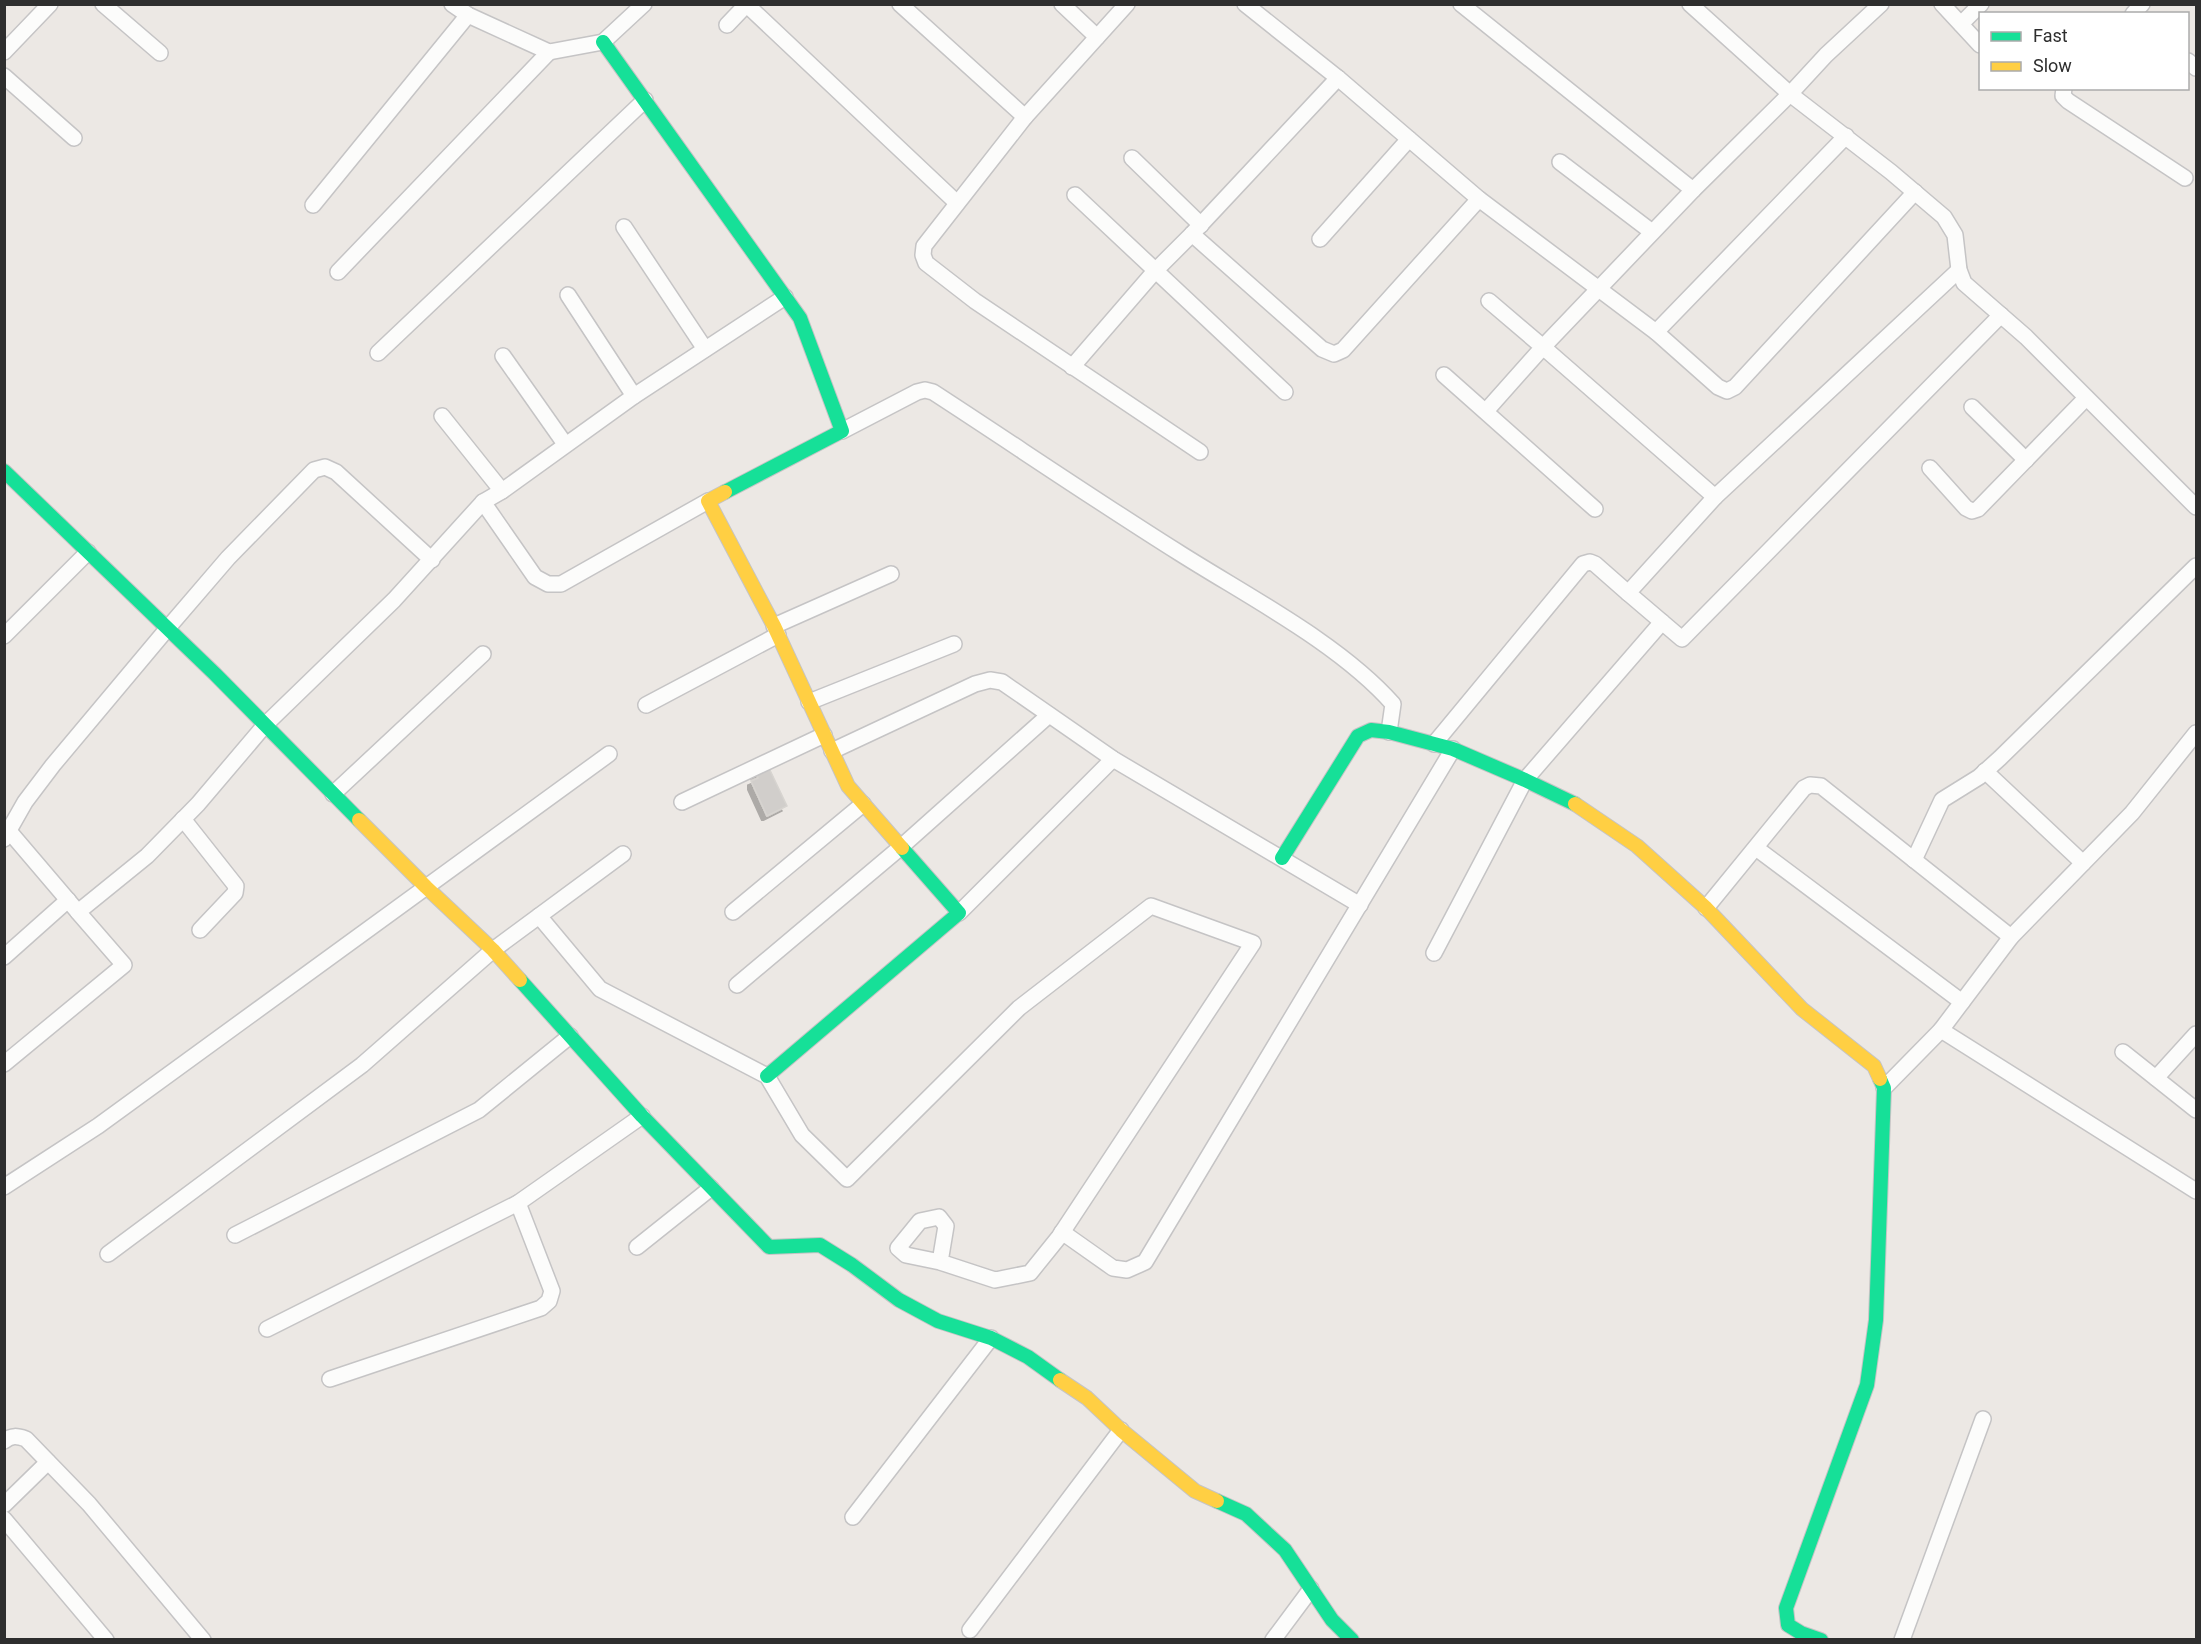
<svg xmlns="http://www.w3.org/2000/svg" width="2201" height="1644" font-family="Roboto,sans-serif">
<defs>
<filter id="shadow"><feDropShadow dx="-5" dy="5" stdDeviation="0" flood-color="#0004"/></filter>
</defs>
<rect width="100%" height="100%" fill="#ece8e4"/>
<path fill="#d1cecb" stroke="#d7d4d0" stroke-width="1.5" filter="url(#shadow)" d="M768 766 787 806 767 816 751 781 758 778 755 772Z"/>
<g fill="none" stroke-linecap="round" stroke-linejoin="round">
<defs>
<g id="street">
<path d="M103 4 160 53"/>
<path d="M452 4 468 15 549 52 603 42 644 4"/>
<path d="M900 4 1025 117"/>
<path d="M1062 4 1097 37"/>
<path d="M1127 4 1025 117 924 246 923 255 926 263 975 301 1200 452"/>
<path d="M1245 4 1338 78 1479 199 1656 332 1846 136"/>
<path d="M1461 4 1693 190 1790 94 1690 4"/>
<path d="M1881 4 1826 55 1790 94 1891 172 1944 217 1955 235 1959 270 1964 283 2026 337 2196 507"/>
<path d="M1942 4 1980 45"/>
<path d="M747 5 957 203"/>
<path d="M2133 14 2142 4"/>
<path d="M1961 24 1981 4"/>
<path d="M727 25 747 4"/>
<path d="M4 52 50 4"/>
<path d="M2188 61 2196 68"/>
<path d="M4 76 74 138"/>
<path d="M2064 88 2063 96 2068 101 2185 178"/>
<path d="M1132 158 1201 225"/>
<path d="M1560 162 1652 232"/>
<path d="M1693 190 1543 347 1715 497"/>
<path d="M1075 195 1285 392"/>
<path d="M313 205 468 15"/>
<path d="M624 227 705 349"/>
<path d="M1192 234 1322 349 1334 354 1343 350 1479 199"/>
<path d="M1320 239 1409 139"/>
<path d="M1959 270 1715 497 1628 593 1682 639 2001 315"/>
<path d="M338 272 549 52"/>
<path d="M568 295 634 396"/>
<path d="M1656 332 1718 387 1727 391 1735 387 1915 192"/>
<path d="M378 353 645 100"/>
<path d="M503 356 565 444"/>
<path d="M1072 367 1155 271 1192 234 1338 78"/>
<path d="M1444 375 1595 509"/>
<path d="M1972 407 2026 460"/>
<path d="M1486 411 1543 347 1489 301"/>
<path d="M442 416 502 491"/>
<path d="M842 431 917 392 925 390 933 392C1016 446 1098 502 1181 554 1249 597 1340 644 1393 704L1389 732"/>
<path d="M1930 468 1966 508 1972 511 1978 509 2086 398"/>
<path d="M483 502 535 577 548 584H561L708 501"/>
<path d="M774 626 891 574"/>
<path d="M4 636 88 552"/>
<path d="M809 702 954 644"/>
<path d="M646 705 778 635"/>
<path d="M1434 744 1583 564 1590 562 1595 564 1628 593"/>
<path d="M832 751 975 684 990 680 1002 682 1113 759 1360 905"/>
<path d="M1985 771 2083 863"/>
<path d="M333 794 483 654"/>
<path d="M682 802 824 735"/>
<path d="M183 819 236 886 235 893 200 930"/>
<path d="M9 831 78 912"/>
<path d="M4 839 25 802 53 765 167 629 228 558 314 470 325 467 336 472 432 560"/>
<path d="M1756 848 1962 1002"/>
<path d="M1914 860 1942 800 1979 777 2000 758 2196 566"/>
<path d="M1706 908 1804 788 1810 785 1821 786 2011 937"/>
<path d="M733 912 863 804"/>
<path d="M959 913 1113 759"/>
<path d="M539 916 600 989 767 1076 802 1135 847 1179 1019 1008 1151 906 1253 943 1059 1237 1030 1273 995 1280 940 1262 906 1255 898 1248 920 1221 939 1217 946 1226 940 1262"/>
<path d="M1434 953 1525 780 1662 622"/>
<path d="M4 957 68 900"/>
<path d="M737 985 901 847 1049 715"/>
<path d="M1941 1030 2011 937 2132 813 2196 733"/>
<path d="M2123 1052 2196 1110"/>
<path d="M4 1064 124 965 78 912 147 856 198 804 265 725 394 600 483 502 502 491 634 396 785 297"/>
<path d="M2156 1078 2196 1034"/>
<path d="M1884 1088 1941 1030 2196 1191"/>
<path d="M4 1187 98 1126 609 754"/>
<path d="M1062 1232 1113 1268 1127 1270 1145 1262 1453 749"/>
<path d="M235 1235 479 1110 570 1036"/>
<path d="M637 1247 711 1188"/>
<path d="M108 1254 362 1065 493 950 623 854"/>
<path d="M267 1329 518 1203 642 1116"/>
<path d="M330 1379 541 1308 549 1301 552 1291 518 1203"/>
<path d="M4 1441C12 1435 17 1436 26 1439L89 1504 203 1640"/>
<path d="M4 1505 48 1462"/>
<path d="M853 1517 991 1338"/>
<path d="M4 1519 106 1640"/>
<path d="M970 1630 1121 1430"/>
<path d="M1273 1640 1311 1589"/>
<path d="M1902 1640 1983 1419"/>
</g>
<g id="fast">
<path d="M603 42 800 318 842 431 725 492"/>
<path d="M4 471 215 674 359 820"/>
<path d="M1282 858 1358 736 1371 730 1389 732 1453 749 1525 780 1575 804"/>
<path d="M520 980 642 1116 769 1247 820 1245 852 1265 899 1300 938 1321 991 1338 1028 1357 1060 1380"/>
<path d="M767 1076 959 913 902 848"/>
<path d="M1217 1501 1246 1514 1285 1550 1332 1620 1352 1640"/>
<path d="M1821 1640 1801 1633 1788 1625 1786 1608 1867 1385 1876 1320 1884 1088 1880 1079"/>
</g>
<g id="slow">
<path d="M725 492 708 501 774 626 848 786 902 848"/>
<path d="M1575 804 1637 846 1706 908 1802 1009 1874 1066 1880 1079"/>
<path d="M359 820 426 887 493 950 520 980"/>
<path d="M1060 1380 1087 1398 1121 1430 1195 1491 1217 1501"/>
</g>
</defs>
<use href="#street" stroke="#c5c4c5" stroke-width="18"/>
<use href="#fast" stroke="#c5c4c5" stroke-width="16"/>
<use href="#slow" stroke="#c5c4c5" stroke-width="16"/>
<use href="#street" stroke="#fcfcfb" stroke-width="15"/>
<use href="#fast" stroke="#16e098" stroke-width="14"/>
<use href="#slow" stroke="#ffcf43" stroke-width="14"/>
</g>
<rect width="2201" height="1644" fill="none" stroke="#2e2e2e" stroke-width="12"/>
<rect x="1979" y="12" width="210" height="78" fill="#ffffff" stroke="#ababab" stroke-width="1.5"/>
<rect x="1991" y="32" width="30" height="9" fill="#16e098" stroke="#ababab" stroke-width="1.5"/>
<text x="2033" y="42" font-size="18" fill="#2e2e2e">Fast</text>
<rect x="1991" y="62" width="30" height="9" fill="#ffcf43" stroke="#ababab" stroke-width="1.5"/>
<text x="2033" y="72" font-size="18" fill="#2e2e2e">Slow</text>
</svg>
